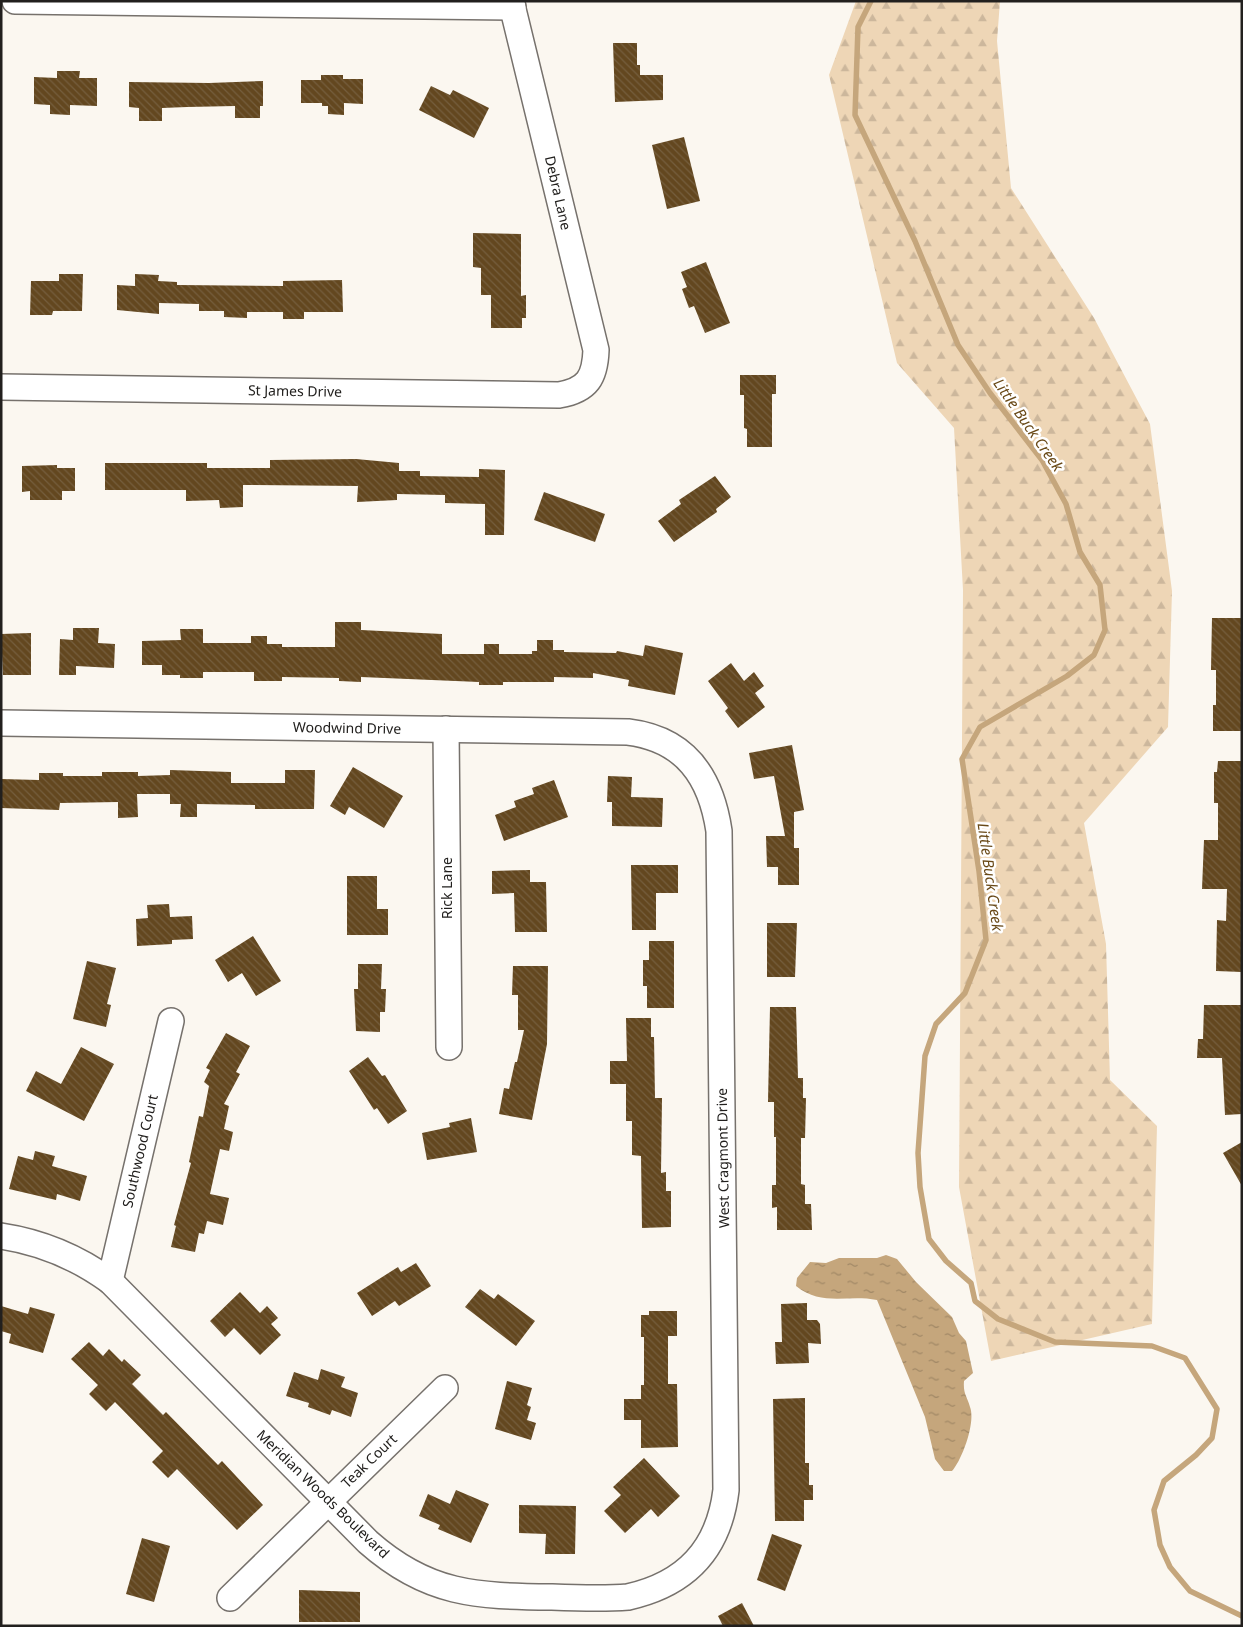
<svg xmlns="http://www.w3.org/2000/svg" width="1243" height="1627" font-family="'Noto Sans',sans-serif">
<defs>
<pattern id="forest-firs" width="22" height="20" patternUnits="userSpaceOnUse" patternTransform="scale(1.25)"><rect width="22" height="20" fill="#eed6b6"/><path d="M5 1l3.5 6h-7zM16 11l3.5 6h-7z" fill="#ccb79c"/></pattern>
<pattern id="water-ripples" width="26" height="14" patternUnits="userSpaceOnUse" patternTransform="scale(1.25)"><rect width="26" height="14" fill="#c5a67c"/><path d="M2 4q2-2 4 0t4 0M15 11q2-2 4 0t4 0" fill="none" stroke="#a08765"/></pattern>
<pattern id="building-back-hatch" width="6" height="6" patternUnits="userSpaceOnUse" patternTransform="scale(1.25)"><rect width="6" height="6" fill="#63471f"/><path d="M-1 5l2 2M0 0l6 6M5-1l2 2" fill="none" stroke="#755e3e"/></pattern>
</defs>
<rect width="100%" height="100%" fill="#fbf7f0"/>
<path fill="url(#forest-firs)" d="M856 1H1000L997 41 1011 188 1094 318 1150 424 1172 591 1168 727 1084 823 1106 944 1110 1080 1157 1126 1152 1324 991 1361 959 1187 963 590 954 428 897 363 829 75Z"/>
<path fill="url(#water-ripples)" d="M886 1255 897 1259 916 1282 952 1317 959 1333 966 1341 973 1373 964 1381C963 1394 967 1396 970 1407 976 1422 962 1460 952 1471H944L935 1459 925 1417 877 1300C848 1294 822 1307 796 1286L797 1278 810 1262 826 1263 839 1258H877Z"/>
<g fill="none" stroke-linecap="round" stroke-linejoin="round">
<path stroke="#c5a67c" stroke-width="5.5" d="M871 1 858 27 855 115 915 241 958 345 990 393 1042 460 1066 504 1080 552 1100 585 1105 630 1094 655 1067 676 980 727 962 759 979 871 986 940 965 993 936 1024 925 1056 918 1153 920 1187 929 1239 946 1261 971 1283 975 1301 998 1319 1055 1342 1152 1346 1185 1358 1217 1409 1212 1438 1196 1455 1164 1481 1154 1510 1160 1545 1170 1567 1190 1591 1242 1616"/>
</g>
<g fill="url(#building-back-hatch)">
<path d="M613 43H637V65H640V75H663V100L615 102Z"/>
<path d="M57 71H80L79 78H97V106L70 105V115L50 114V105L34 104V77L57 78Z"/>
<path d="M321 75H343V79H363V104L344 103V115L328 114V106H322V103H301V80H321Z"/>
<path d="M263 81V106H260V118H235V106L187 107 162 108V121H139V108L129 107V82L209 83Z"/>
<path d="M431 86 450 95 453 90 489 108 474 138 419 110Z"/>
<path d="M684 137 700 201 667 209 652 145Z"/>
<path d="M473 233 521 234V296L526 295V318H522V328H491V295H481V268L473 267Z"/>
<path d="M706 262 730 323 705 333 694 306 689 308 682 289 687 287 681 272Z"/>
<path d="M59 274H83L82 311H53L52 315H30L31 281H59Z"/>
<path d="M135 274 159 275 158 281 177 282V285L283 286V281L342 280 343 312H304V319H283V312H247V318L224 317V311H199V304L159 303V314L117 310V285L135 286Z"/>
<path d="M740 375H776V394H772V447H747V429L744 428V395H740Z"/>
<path d="M356 459 399 463V471H420V476L479 477V469L505 470 504 535H485V504L445 503V495L397 494V500L357 502 358 486 243 485V507L220 508 219 500 186 501V490H105V463H207V468H270V460Z"/>
<path d="M57 465V468H75V491H62V500H30V491L22 492V466Z"/>
<path d="M715 476 731 497 716 509 717 512 674 542 658 521 681 504 679 500Z"/>
<path d="M544 492 605 514 595 542 534 520Z"/>
<path d="M1212 618H1242V731H1213V705H1216V670H1211Z"/>
<path d="M335 622H361V630L442 634V654H484V644H499V654H532V651H537V640H553V650H564V652L616 653 617 651 643 656 645 645 683 653 675 695 628 686 629 680 593 673V678L554 677V682H503V685H479V682L361 677V682L339 681V678L282 677V681H254V672H203V678H180V675H162V665H142V641L181 640 180 629H203V643H251V636H267V644H282V647H335Z"/>
<path d="M73 628H99L98 643 115 644 114 668 76 666V675H59L60 639 73 640Z"/>
<path d="M31 633V675H3L1 634Z"/>
<path d="M731 663 744 681 754 672 764 686 755 693 765 707 738 728 725 711 728 708 708 681Z"/>
<path d="M792 745 804 810 794 812V848H799V885H778V867H767L766 836H785L774 776 754 779 749 753Z"/>
<path d="M1218 761H1242V972L1216 971 1217 920 1226 921 1227 889H1202L1204 840H1218V803H1214V772H1217Z"/>
<path d="M353 767 403 796 384 828 349 807 345 815 330 806Z"/>
<path d="M170 770 231 772V783H285V770H315L314 809H255V805L197 804V817H180L181 804H170V794H137L138 817 118 818V802L60 803 59 810 1 808V779L39 780V773H63V776H102V772H138V776L170 775Z"/>
<path d="M608 776 632 777 631 797 663 798 662 827 612 826V802H607Z"/>
<path d="M554 780 568 817 504 841 495 815 516 807 514 801 534 794 532 788Z"/>
<path d="M631 865H678V893H656V930H632Z"/>
<path d="M530 870V882H546L547 932H515L514 893 492 894V871Z"/>
<path d="M347 876H377V909H388V935H347Z"/>
<path d="M169 904 170 917 192 916 193 939 172 940V944L137 946 136 919 148 918 147 905Z"/>
<path d="M767 923H797L795 977H767Z"/>
<path d="M253 936 281 981 256 996 242 973 228 982 215 960Z"/>
<path d="M649 941H674V1008H647V986H643V960H649Z"/>
<path d="M87 961 116 968 107 1004 111 1005 106 1027 73 1019Z"/>
<path d="M358 964H382L381 989H386L385 1012H380V1032L356 1031 354 989H358Z"/>
<path d="M513 966H548L547 1044 532 1120 499 1114 504 1088 509 1089 515 1062H517L524 1030H518V995H512Z"/>
<path d="M1204 1005H1242V1114L1225 1115 1222 1058H1197L1198 1039H1203Z"/>
<path d="M770 1007H796L798 1078H803V1098H806L805 1138H801V1184L805 1185V1204H811L812 1230H777V1207L772 1208V1185H776V1137H774V1102H768Z"/>
<path d="M626 1018H651V1037H654L655 1098H662L661 1173 666 1172V1191H671V1227L642 1228 641 1156 632 1155V1121H626V1084H610V1061H627Z"/>
<path d="M226 1033 250 1046 236 1072 240 1074 224 1104 229 1106 224 1129 233 1132 229 1151 220 1149 210 1194 229 1198 223 1225 207 1221 204 1234 199 1233 195 1252 171 1247 176 1226 174 1225 191 1163 189 1162 199 1116 203 1117 209 1086 204 1082 210 1070 206 1068Z"/>
<path d="M81 1047 114 1064 84 1121 26 1091 36 1071 61 1084Z"/>
<path d="M368 1057 382 1076 385 1075 407 1111 388 1124 377 1108 374 1110 349 1071Z"/>
<path d="M471 1118 477 1152 427 1160 422 1133 450 1127 449 1123Z"/>
<path d="M1242 1142V1186L1223 1153Z"/>
<path d="M35 1151 55 1156 52 1166 87 1176 80 1201 57 1194 56 1200 9 1189 18 1156 33 1160Z"/>
<path d="M416 1263 431 1286 399 1306 395 1301 372 1316 357 1293 398 1267 401 1272Z"/>
<path d="M480 1289 494 1299 498 1294 535 1321 516 1346 465 1307Z"/>
<path d="M240 1292 260 1313 267 1306 278 1318 271 1324 281 1335 260 1355 234 1328 225 1337 210 1321Z"/>
<path d="M807 1303V1320H817L820 1324 821 1344 808 1343 809 1363 776 1364 775 1342H782L781 1304Z"/>
<path d="M1 1306 28 1314 30 1307 55 1314 43 1353 9 1343 11 1334 1 1331Z"/>
<path d="M649 1311H677V1336H668V1384H677L678 1447 641 1448V1420H624V1399H641V1385H644V1337H641V1315H649Z"/>
<path d="M89 1342 103 1356 109 1349 122 1362 124 1359 141 1375 132 1384 163 1415 166 1412 218 1465 222 1461 263 1505 237 1530 177 1469 168 1478 152 1462 163 1451 115 1402 106 1411 89 1394 98 1385 71 1359Z"/>
<path d="M321 1369 345 1377 341 1387 358 1393 351 1417 332 1410 330 1415 308 1407 309 1403 286 1396 294 1372 318 1380Z"/>
<path d="M507 1381 532 1388 527 1405 531 1407 527 1420 536 1423 531 1440 495 1429Z"/>
<path d="M805 1398V1463H809V1485H813V1500H804V1521H775L773 1399Z"/>
<path d="M644 1458 680 1496 658 1517 651 1509 625 1533 604 1511 621 1495 613 1487Z"/>
<path d="M456 1490 489 1504 471 1543 438 1529 440 1525 419 1516 428 1494 450 1504Z"/>
<path d="M519 1505 576 1506 575 1554H545L546 1534 519 1533Z"/>
<path d="M772 1534 802 1545 785 1591 757 1580Z"/>
<path d="M142 1538 170 1546 154 1602 126 1594Z"/>
<path d="M299 1590 360 1592V1622H299Z"/>
<path d="M742 1603 754 1626H723L718 1616Z"/>
</g>
<g fill="none" stroke-linecap="round" stroke-linejoin="round">
<defs>
<g id="minor">
<path d="M15 1 513 7"/>
<path d="M1 387 559 395C588 390 595 377 596 350L511 1"/>
<path d="M1 723 628 732C685 739 711 777 719 831L726 1490C719 1549 686 1584 628 1597 603 1599 577 1598 552 1597 476 1596 428 1595 368 1542L110 1281C77 1257 41 1242 1 1236"/>
<path d="M446 729 449 1047"/>
<path d="M110 1281 171 1021"/>
<path d="M230 1598 445 1388"/>
</g>
</defs>
<use href="#minor" stroke="#76716c" stroke-width="28"/>
<use href="#minor" stroke="#fff" stroke-width="25"/>
</g>
<g text-anchor="middle" stroke-width="5" stroke-linejoin="round" paint-order="stroke">
<g font-size="14" fill="#22201e" stroke="#fff">
<text transform="translate(558 193) rotate(77)" y="5">Debra Lane</text>
<text transform="translate(295 391) rotate(1)" y="5">St James Drive</text>
<text transform="translate(347 728) rotate(1)" y="5">Woodwind Drive</text>
<text transform="translate(447 888) rotate(-90)" y="5">Rick Lane</text>
<text transform="translate(140 1151) rotate(-77)" y="5">Southwood Court</text>
<text transform="translate(723 1158) rotate(-91)" y="5">West Cragmont Drive</text>
<text transform="translate(369 1461) rotate(-44)" y="5">Teak Court</text>
<text transform="translate(323 1494) rotate(44)" y="5">Meridian Woods Boulevard</text>
</g>
<g font-size="15" font-style="italic" fill="#694917" stroke="#fff">
<text transform="translate(1028 425) rotate(55)" y="5">Little Buck Creek</text>
<text transform="translate(990 877) rotate(82)" y="5">Little Buck Creek</text>
</g>
</g>
<rect width="1243" height="1627" fill="none" stroke="#22201e" stroke-width="5"/>
</svg>
